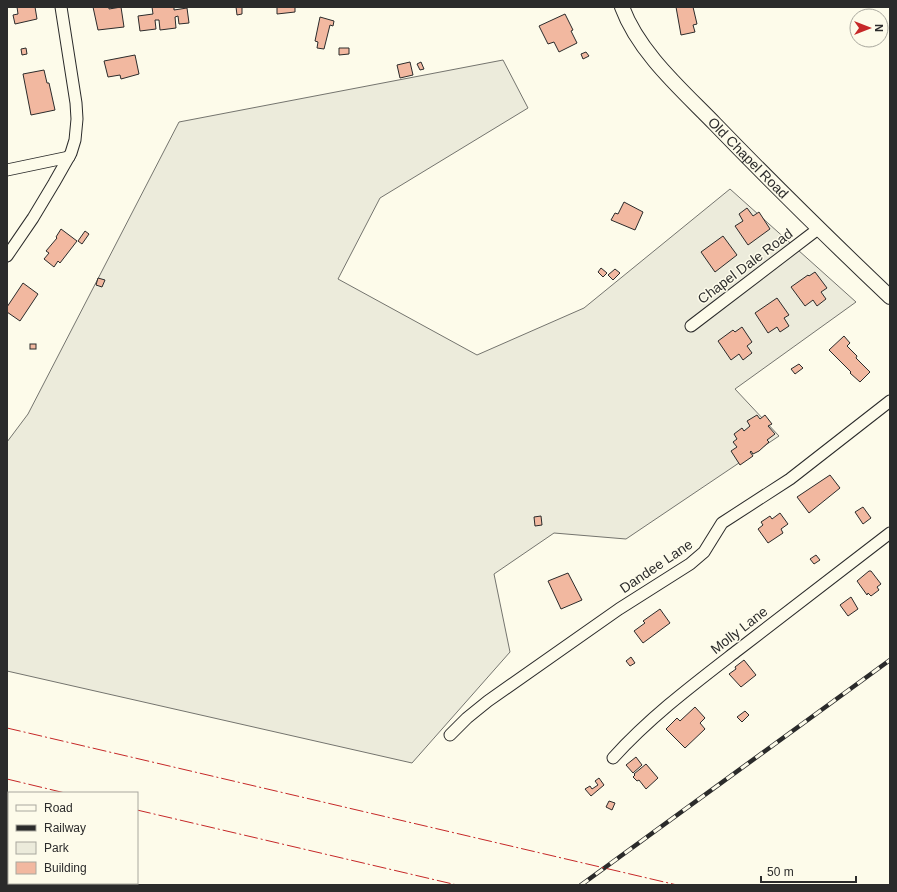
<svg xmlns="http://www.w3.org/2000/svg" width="897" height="892" font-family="Helvetica,sans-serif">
<rect width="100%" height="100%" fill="#fdfbea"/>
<path fill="#ecebdb" stroke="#74746e" d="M503 60 528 108 380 198 338 279 477 355 584 308 730 189 856 302 735 389 779 436 626 539 554 533 494 574 510 652 412 763 7 671V442L28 414 179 122Z"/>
<g fill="#f2b8a0" stroke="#2b2b2b">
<path d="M17 7H35L37 19 15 24 13 15 18 14Z"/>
<path d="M93 7H109V9L121 7 124 27 98 30Z"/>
<path d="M152 7H174V10L187 8 189 23 179 24 178 16 175 17 176 28 160 30 159 20H155L156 29 140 31 138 16 153 14Z"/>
<path d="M236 7H242V14L237 15Z"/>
<path d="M277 7H295V12L277 14Z"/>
<path d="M676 7H693L697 24 693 25 695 32 681 35Z"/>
<path d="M565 14 573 30 571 31 577 43 559 52 554 42 548 44 539 26Z"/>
<path d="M320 17 334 21 333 26 330 25 324 49 317 48 318 42 315 41Z"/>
<path d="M26 48 27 54 22 55 21 49Z"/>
<path d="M339 48H349V54L339 55Z"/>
<path d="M586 52 589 56 583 59 581 54Z"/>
<path d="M135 55 139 74 121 79 120 75 108 77 104 61Z"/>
<path d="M410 62 413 75 400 78 397 65Z"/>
<path d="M421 62 424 69 420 70 417 64Z"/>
<path d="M44 70 47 83H49L55 110 31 115 23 74Z"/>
<path d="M624 202 643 212 635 230 611 220 615 213 618 214Z"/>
<path d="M747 208 753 216 759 212 770 229 748 245 735 226 743 221 739 214Z"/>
<path d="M61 229 77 241 60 263 58 261 54 267 44 259 49 253 46 251 57 238 56 237Z"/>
<path d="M85 231 89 234 82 244 78 241Z"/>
<path d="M723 236 737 255 715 272 701 252Z"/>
<path d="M601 268 607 273 603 277 598 272Z"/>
<path d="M615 269 620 273 613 280 608 275Z"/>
<path d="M815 272 827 288 821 292 826 299 817 306 813 300 805 306 791 287 808 275 809 276Z"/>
<path d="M98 278 105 280 102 287 96 285Z"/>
<path d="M23 283 38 294 20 321 7 312V307Z"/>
<path d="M777 298 789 315 784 318 789 326 780 332 777 327 768 333 755 313Z"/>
<path d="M742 327 752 342 747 346 752 353 743 360 739 354 731 360 718 341 733 330 735 332Z"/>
<path d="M844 336 850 343 847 346 857 356 856 358 870 372 860 382 850 373 851 372 829 350Z"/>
<rect x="30" y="344" width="6" height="5"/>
<path d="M799 364 803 368 795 374 791 369Z"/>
<path d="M757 415 760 419 765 415 772 424 768 426 775 434 767 440 769 442 759 451 753 454 751 451 750 452 753 456 740 465 731 451 737 447 733 442 737 439 734 434 742 428 744 431 750 426 747 421Z"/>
<path d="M830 475 840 488 809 513 797 497Z"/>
<path d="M863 507 871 518 863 524 855 512Z"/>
<path d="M780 513 788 524 781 529 783 533 768 543 758 529 763 525 761 522 770 516 772 519Z"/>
<path d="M541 516 542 525 535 526 534 517Z"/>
<path d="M816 555 820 560 814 564 810 559Z"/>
<path d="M869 571H871L881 584 877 587 879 590 871 596 868 593 867 595 857 581Z"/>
<path d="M568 573 582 600 561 609 548 581Z"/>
<path d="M851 597 858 609 848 616 840 605Z"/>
<path d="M660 609 670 623 643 643 634 631 645 623 643 621Z"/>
<path d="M631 657 635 663 630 666 626 661Z"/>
<path d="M744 660 756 675 741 687 729 674 736 669 735 667Z"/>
<path d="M695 707 705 718 700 723 705 729 685 748 666 729 677 718 680 721Z"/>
<path d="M745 711 749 715 742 722 737 717Z"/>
<path d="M636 757 642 765 633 773 626 765Z"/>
<path d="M646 764 658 778 646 789 639 780 637 781 633 777 635 775 634 774Z"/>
<path d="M599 778 604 785 591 796 585 789 590 786 592 789 598 785 595 781Z"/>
<path d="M609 801 615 803 612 810 606 807Z"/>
</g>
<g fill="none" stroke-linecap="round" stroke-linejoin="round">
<defs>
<g id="minor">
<path d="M7 170 69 157"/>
<path d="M7 256 33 218 54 183 71 153 75 140 77 119 76 103 61 7"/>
<path d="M691 326 818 229"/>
<path d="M450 735 467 718 488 701 619 609 690 564 704 552 722 523 790 479 890 401"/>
<path d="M613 758C650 717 694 684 738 650 788 611 839 572 890 533"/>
</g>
<g id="tertiary">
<path id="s1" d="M622 7C639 53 682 90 715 124 772 183 830 240 890 297"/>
</g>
</defs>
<use href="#minor" stroke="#2b2b2b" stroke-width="13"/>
<use href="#tertiary" stroke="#2b2b2b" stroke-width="16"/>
<use href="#minor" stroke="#fdfbea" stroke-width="11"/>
<use href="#tertiary" stroke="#fdfbea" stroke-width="14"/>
<defs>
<path id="rail" d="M581 885 890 660"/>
</defs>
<use href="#rail" stroke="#2b2b2b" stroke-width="4.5"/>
<use href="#rail" stroke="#fdfbea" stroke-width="3" stroke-dasharray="9" stroke-linecap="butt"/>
<g stroke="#c62828" stroke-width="1" stroke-dasharray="14 3 2 3" stroke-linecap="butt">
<path d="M7 728 677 885"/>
<path d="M7 779 65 793"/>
<path d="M137 810 457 885"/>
</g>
</g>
<g text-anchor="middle" stroke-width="3" stroke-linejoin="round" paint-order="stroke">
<g font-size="14" fill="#2b2b2b" stroke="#fdfbea">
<text dy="5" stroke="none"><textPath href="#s1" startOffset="198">Old Chapel Road</textPath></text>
<text transform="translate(745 266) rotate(-37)" y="5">Chapel Dale Road</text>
<text transform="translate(656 566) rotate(-34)" y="5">Dandee Lane</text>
<text transform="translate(739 630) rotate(-38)" y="5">Molly Lane</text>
</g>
</g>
<rect width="897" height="892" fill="none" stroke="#2b2b2b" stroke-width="16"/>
<rect x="8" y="792" width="130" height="92" fill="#fdfbea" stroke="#a9a89e"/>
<rect x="16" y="805" width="20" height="6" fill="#fdfbea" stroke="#a9a89e"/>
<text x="44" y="812" font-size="12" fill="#2b2b2b">Road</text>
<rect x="16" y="825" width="20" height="6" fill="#2b2b2b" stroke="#a9a89e"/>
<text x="44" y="832" font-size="12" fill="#2b2b2b">Railway</text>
<rect x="16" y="842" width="20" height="12" fill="#ecebdb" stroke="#a9a89e"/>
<text x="44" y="852" font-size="12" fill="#2b2b2b">Park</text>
<rect x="16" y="862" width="20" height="12" fill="#f2b8a0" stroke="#a9a89e"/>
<text x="44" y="872" font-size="12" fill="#2b2b2b">Building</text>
<g transform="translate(869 28) rotate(90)"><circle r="19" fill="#fdfbea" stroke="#a9a89e"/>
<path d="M0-3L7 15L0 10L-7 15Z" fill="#c62828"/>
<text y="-6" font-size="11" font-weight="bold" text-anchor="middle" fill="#2b2b2b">N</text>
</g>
<path d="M761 876v6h95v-6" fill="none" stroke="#2b2b2b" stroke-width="2"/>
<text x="767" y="876" font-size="12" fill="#2b2b2b" stroke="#fdfbea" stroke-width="3" paint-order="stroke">50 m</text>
</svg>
